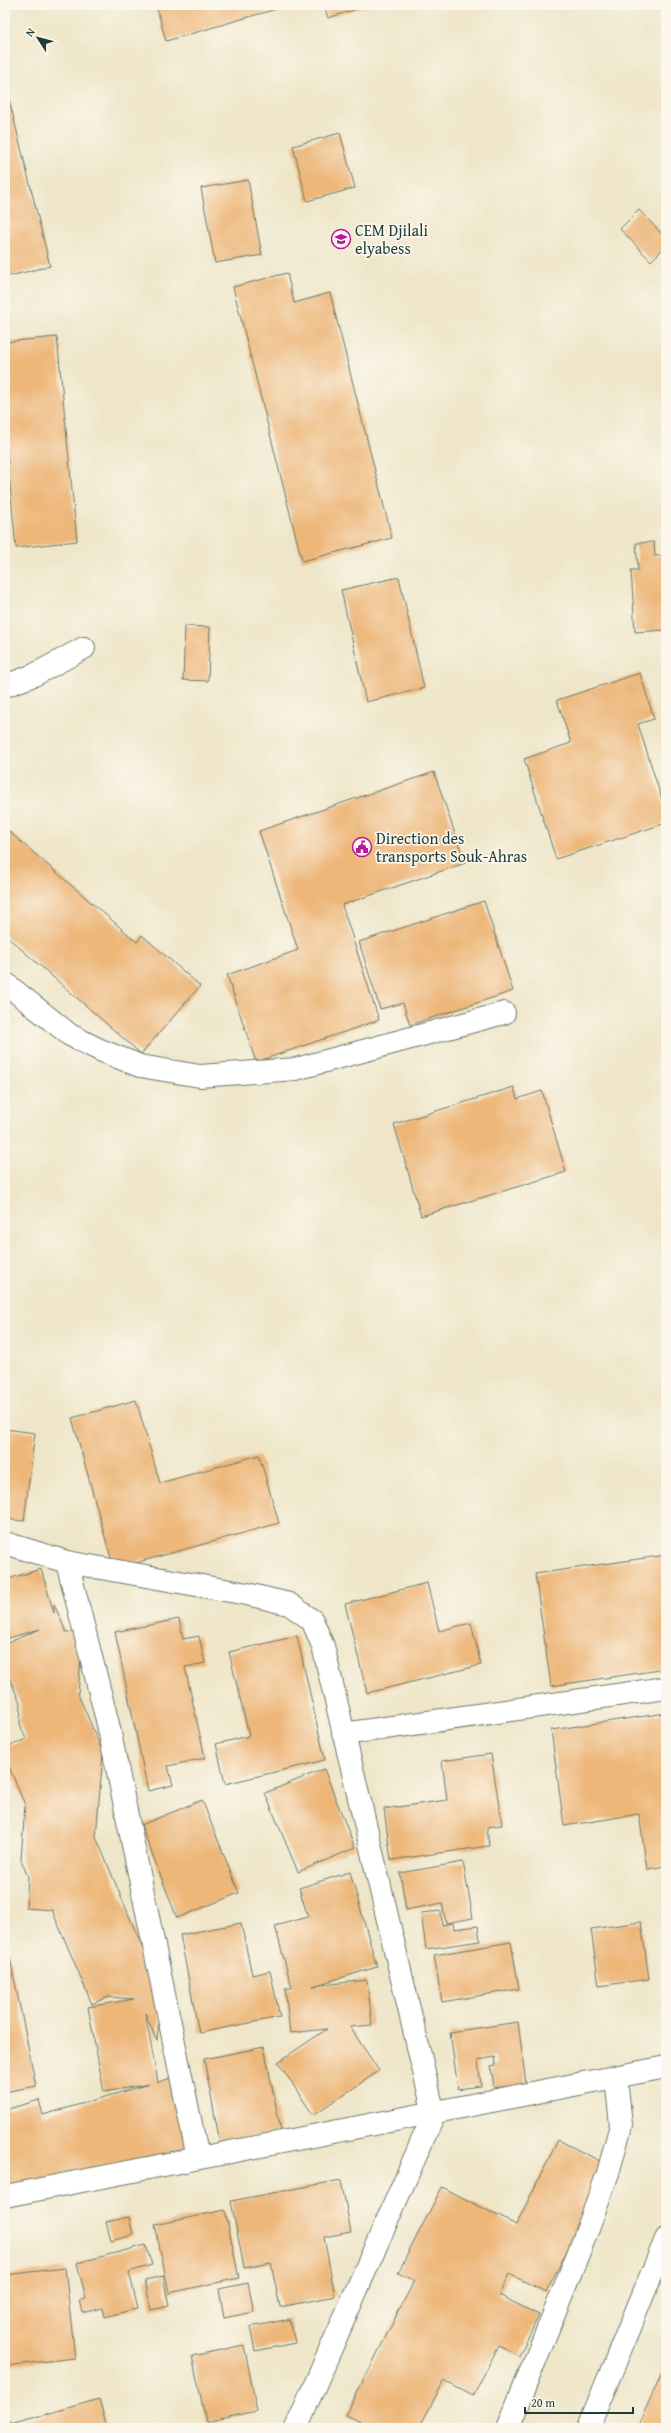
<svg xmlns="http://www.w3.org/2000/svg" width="671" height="2433" font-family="'Gentium Book Plus',serif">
<rect width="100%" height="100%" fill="#fbf7ec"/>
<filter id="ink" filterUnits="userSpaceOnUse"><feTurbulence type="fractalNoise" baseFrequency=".025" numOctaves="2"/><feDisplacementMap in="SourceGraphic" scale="8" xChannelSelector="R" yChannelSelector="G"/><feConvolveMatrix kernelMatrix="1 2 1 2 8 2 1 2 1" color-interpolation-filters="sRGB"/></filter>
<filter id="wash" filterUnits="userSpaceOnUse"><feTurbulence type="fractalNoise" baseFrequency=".012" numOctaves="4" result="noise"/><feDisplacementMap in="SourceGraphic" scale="16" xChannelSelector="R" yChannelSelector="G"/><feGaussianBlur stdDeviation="0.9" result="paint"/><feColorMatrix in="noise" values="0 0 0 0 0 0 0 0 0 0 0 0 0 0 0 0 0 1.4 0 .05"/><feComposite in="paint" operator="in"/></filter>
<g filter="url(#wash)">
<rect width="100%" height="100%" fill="#efe6c9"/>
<g id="blocks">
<g fill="#edb77a">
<path d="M156 5H290L166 41Z"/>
<path d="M324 5H367V6L328 18Z"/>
<path d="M5 83 50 266 5 277Z"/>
<path d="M340 133 355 188 307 201 293 146Z"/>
<path d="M248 180 262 255 215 263 201 188Z"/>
<path d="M639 210 666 238V246L651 261 620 229Z"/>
<path d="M287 273 294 303 330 293 392 538 302 561 233 287Z"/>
<path d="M57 337 77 541 16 548 5 433V342Z"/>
<path d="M654 542 655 556 666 555V630L635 632 631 570H638L636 543Z"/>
<path d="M399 577 424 688 366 702 341 590Z"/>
<path d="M185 626 210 627 208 681 183 680Z"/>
<path d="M640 673 654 719 638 724 666 812V823L556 859 524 759 571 743 557 700Z"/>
<path d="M434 772 465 863 342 905 379 1020 256 1062 227 975 298 950 259 831Z"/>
<path d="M5 828 137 942 142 935 200 986 141 1054 5 935Z"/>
<path d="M484 901 513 991 410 1025 403 1003 380 1009 359 942Z"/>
<path d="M514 1087 517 1099 542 1091 566 1172 421 1216 394 1124Z"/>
<path d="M136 1400 160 1483 259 1455 279 1523 114 1569 72 1418Z"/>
<path d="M5 1429 35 1433 24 1521 5 1519Z"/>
<path d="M666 1555V1669L551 1686 535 1574Z"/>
<path d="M41 1569 54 1613V1604L66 1632 83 1633 78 1694 103 1753 96 1837 161 1992 157 2041 145 2013 158 2082 175 2077 196 2157 5 2208V2110L39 2100 43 2115 149 2084 104 2092 88 2007 134 1999 109 1997 92 2004 52 1910 26 1908 28 1877 21 1860 25 1805 5 1757V1748L26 1739 20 1724 21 1705 5 1667V1644L40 1629 5 1639V1580Z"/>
<path d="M427 1583 439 1631 471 1623 481 1665 367 1693 345 1604Z"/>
<path d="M179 1619 183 1639 199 1636 205 1663 185 1667 205 1758 168 1766 173 1785 148 1791 115 1632Z"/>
<path d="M297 1636 325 1760 225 1784 216 1744 249 1736 229 1652Z"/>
<path d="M666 1713V1866L647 1869 639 1814 564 1826 551 1730Z"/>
<path d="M491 1754 502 1825 487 1827 489 1846 391 1860 384 1809 447 1800 442 1761Z"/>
<path d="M324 1769 355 1848 298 1872 265 1793Z"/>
<path d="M202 1800 239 1893 177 1918 141 1825Z"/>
<path d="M463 1862 473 1918 446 1923 442 1903 406 1910 400 1873Z"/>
<path d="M350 1872 377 1967 313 1986 367 1980 372 2025 350 2027 379 2071 313 2115 278 2062 327 2029 290 2033 285 1988H292L275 1926 308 1917 299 1888Z"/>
<path d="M441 1911 442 1925 453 1923 454 1929 478 1926 480 1941 426 1949 421 1913Z"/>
<path d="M641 1922 649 1979 599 1986 591 1929Z"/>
<path d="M241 1923 252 1975 270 1971 280 2017 199 2033 180 1935Z"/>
<path d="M6 1938 36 2086 5 2092V1939Z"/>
<path d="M511 1942 519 1989 442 2002 434 1955Z"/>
<path d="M518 2022 526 2084 494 2088 491 2066 496 2065 495 2057 478 2060 481 2086 458 2089 450 2032Z"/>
<path d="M264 2047 281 2131 220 2143 204 2059Z"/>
<path d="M558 2140 610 2166 546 2292 509 2274 499 2295 539 2315 519 2356 499 2345 473 2396 444 2381 419 2428H373L346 2415 414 2281 398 2273 442 2187 516 2225Z"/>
<path d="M341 2180 351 2232 324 2237 335 2296 280 2307 271 2263 244 2268 231 2201Z"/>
<path d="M225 2210 239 2278 169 2293 155 2225Z"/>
<path d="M129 2217 133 2235 111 2241 106 2222Z"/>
<path d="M146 2245 152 2265 129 2272 138 2308 105 2317 103 2308 83 2313 80 2300 86 2298 77 2263Z"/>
<path d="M65 2268 75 2358 5 2366V2275Z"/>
<path d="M163 2276 169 2306 151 2310 145 2280Z"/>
<path d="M248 2283 254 2312 224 2318 219 2289Z"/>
<path d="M290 2319 295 2343 255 2351 250 2327Z"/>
<path d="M244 2345 257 2411 206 2422 192 2356Z"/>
<path d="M666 2364V2428H637Z"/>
<path d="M99 2399 107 2428H5V2422L10 2421 11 2424Z"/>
</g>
</g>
</g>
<g filter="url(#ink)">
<use href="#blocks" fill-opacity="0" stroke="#687868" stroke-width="1"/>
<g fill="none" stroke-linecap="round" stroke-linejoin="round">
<defs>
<g id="minor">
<path d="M5 686 34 675 84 648"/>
<path d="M5 983 70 1035 100 1050 140 1066 200 1076 296 1069 504 1013"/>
<path d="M5 1543 67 1562 247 1594 289 1604 312 1620 323 1646 434 2114 296 2428"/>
<path d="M67 1562 108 1724 198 2158"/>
<path d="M343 1734 666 1688"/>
<path d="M5 2196 666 2067"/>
<path d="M508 2428 584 2239 608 2173 621 2125 616 2077"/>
<path d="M588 2428 666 2239"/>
</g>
</defs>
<use href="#minor" stroke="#687868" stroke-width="24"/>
<use href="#minor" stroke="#fff" stroke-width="22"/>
</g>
</g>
<defs>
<symbol id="school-ring" viewBox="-11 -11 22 22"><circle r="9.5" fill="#fbf7ec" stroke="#b5179e" stroke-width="1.5"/><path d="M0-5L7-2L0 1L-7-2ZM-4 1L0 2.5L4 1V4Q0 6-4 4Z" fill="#b5179e"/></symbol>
<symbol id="civic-ring" viewBox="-11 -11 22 22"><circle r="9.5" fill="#fbf7ec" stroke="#b5179e" stroke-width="1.5"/><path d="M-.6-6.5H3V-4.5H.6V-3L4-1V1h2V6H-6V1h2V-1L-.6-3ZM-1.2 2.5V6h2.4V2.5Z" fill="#b5179e"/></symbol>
</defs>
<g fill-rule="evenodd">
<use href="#school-ring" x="330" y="228" width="22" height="22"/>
<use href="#civic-ring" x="351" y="836" width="22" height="22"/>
</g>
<g text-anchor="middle" stroke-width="3.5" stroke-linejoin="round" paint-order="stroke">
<g font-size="16" fill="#1f3d34" stroke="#fbf7ec" text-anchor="start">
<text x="355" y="236">CEM Djilali<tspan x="355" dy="18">elyabess</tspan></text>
<text x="376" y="844">Direction des<tspan x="376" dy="18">transports Souk-Ahras</tspan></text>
</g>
</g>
<rect width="671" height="2433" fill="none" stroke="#fbf7ec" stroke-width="20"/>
<g transform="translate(38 38) rotate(306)" stroke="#fbf7ec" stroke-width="3" paint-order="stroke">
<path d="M0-3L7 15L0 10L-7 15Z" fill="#1f3d34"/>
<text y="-6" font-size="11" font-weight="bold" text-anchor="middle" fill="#1f3d34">N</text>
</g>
<path d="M525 2407v6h108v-6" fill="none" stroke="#1f3d34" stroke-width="2"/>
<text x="531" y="2407" font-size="12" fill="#1f3d34" stroke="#fbf7ec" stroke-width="3" paint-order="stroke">20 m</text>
</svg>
